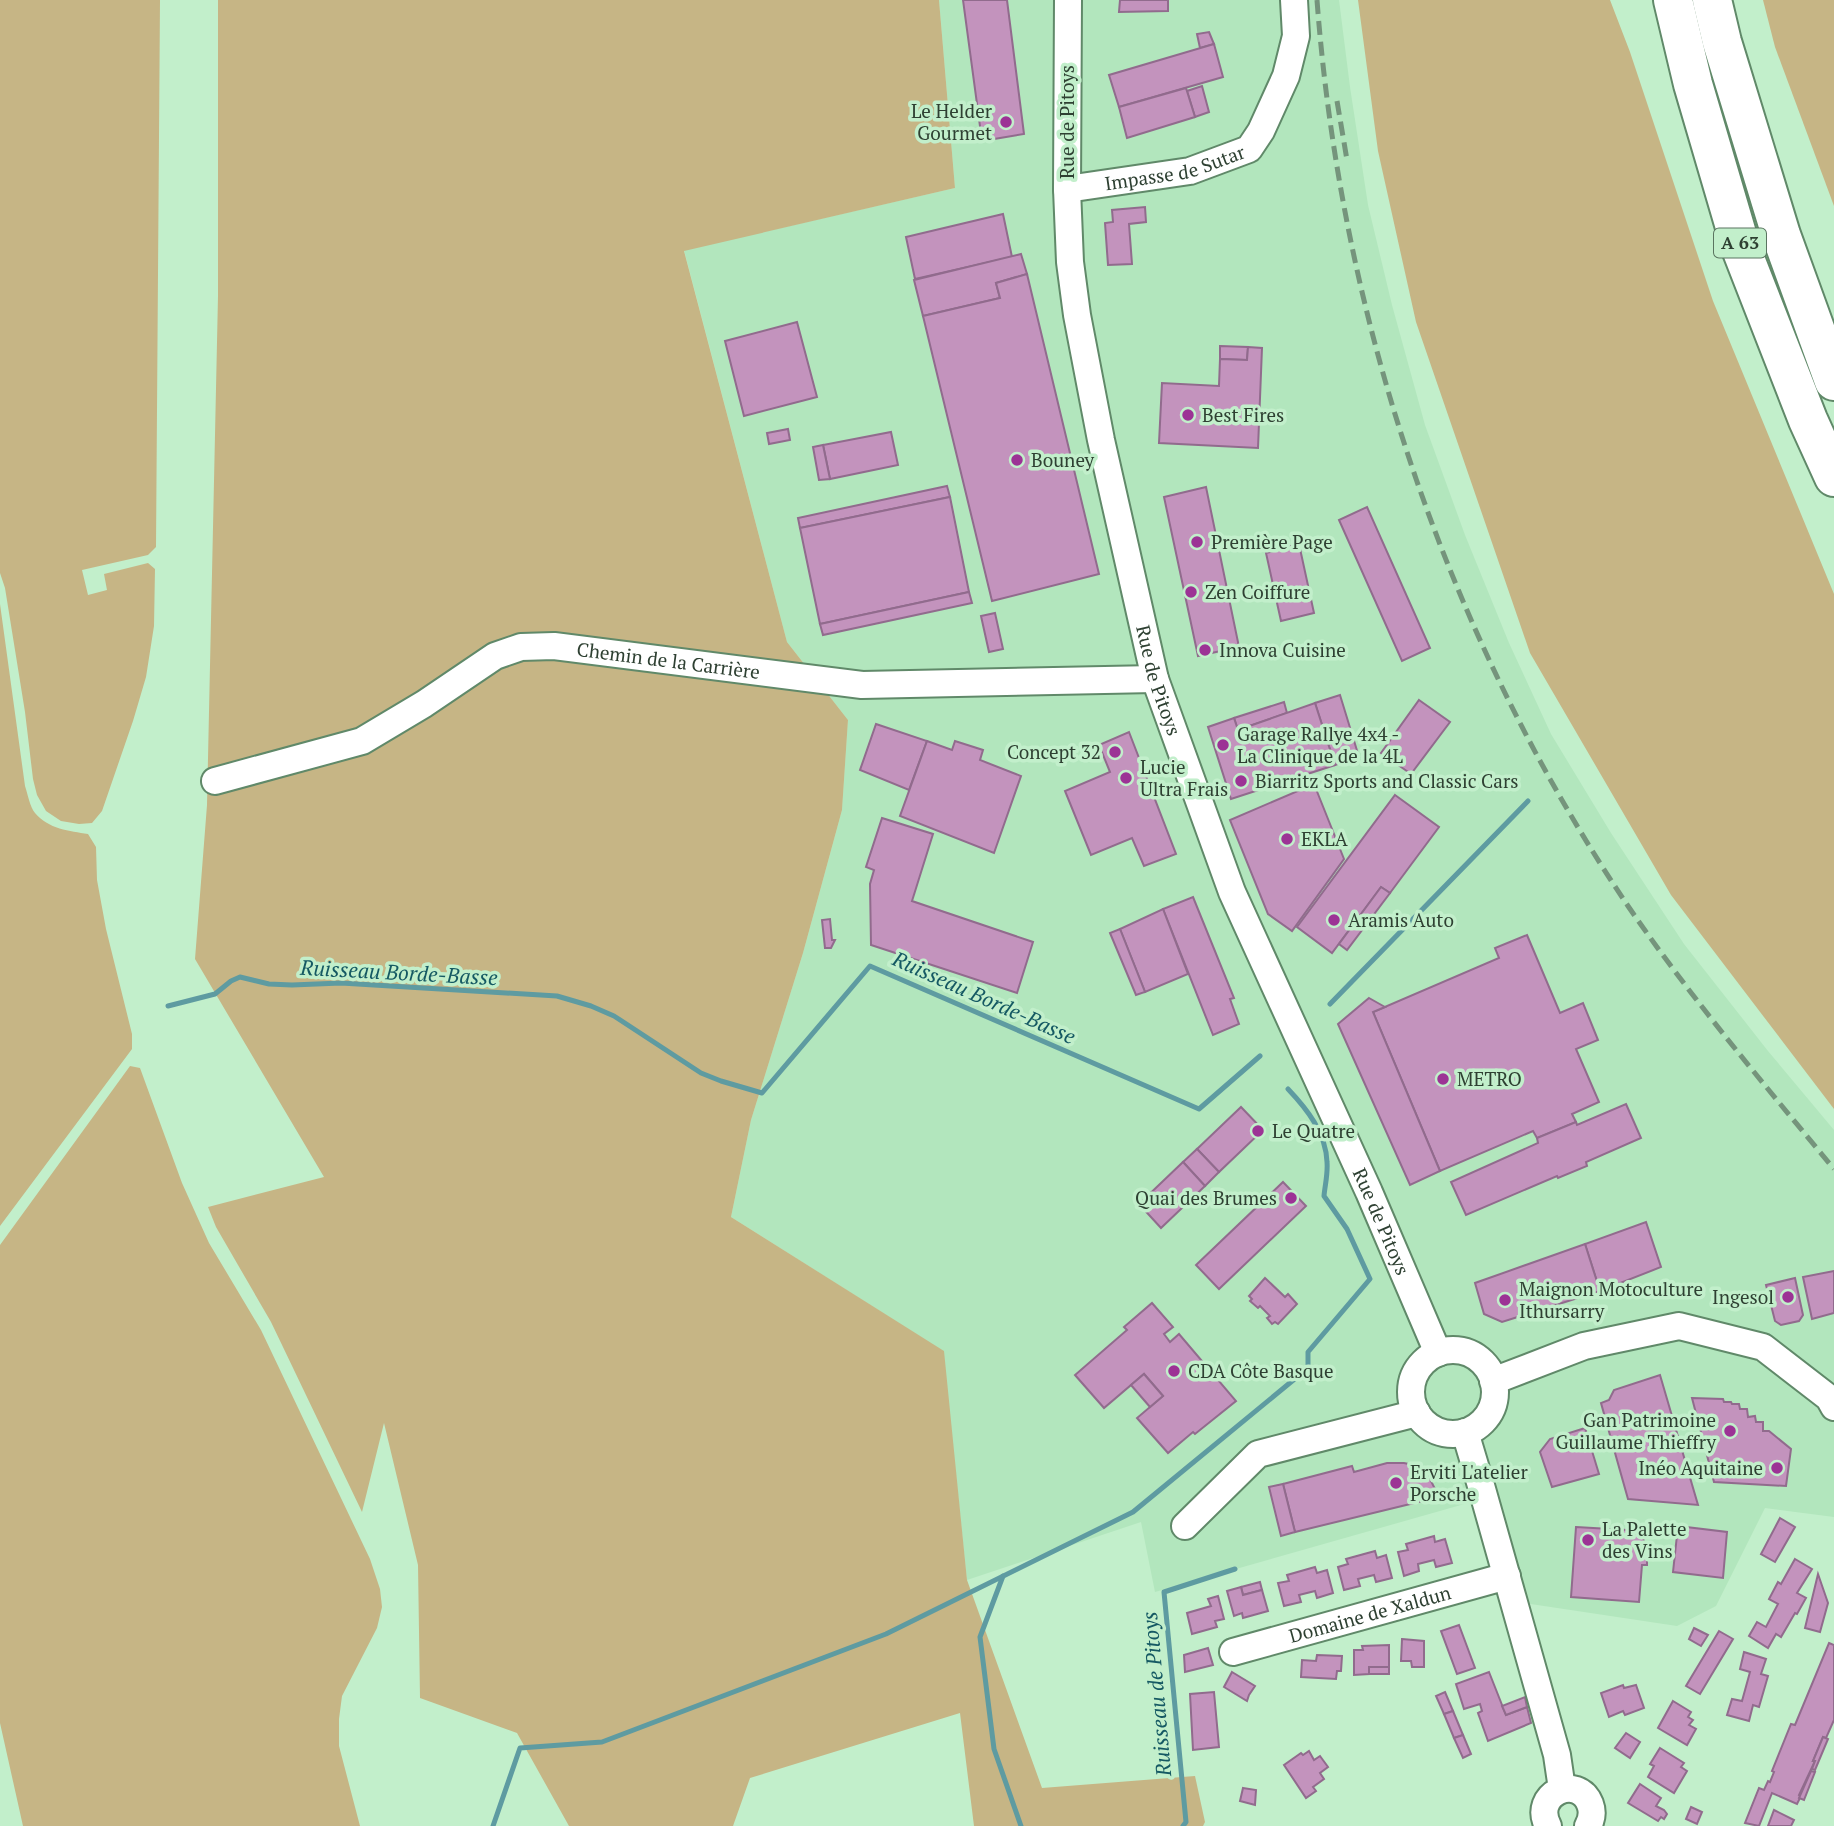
<svg xmlns="http://www.w3.org/2000/svg" width="1834" height="1826" font-family="'PT Serif',serif">
<rect width="100%" height="100%" fill="#c2efcb"/>
<path fill="#b2e6bd" d="M939 0H1339L1350 87 1368 205 1392 305 1425 425 1465 535 1509 643 1551 734 1611 833 1684 944 1768 1051 1834 1130V1517L1765 1508 1716 1606 1677 1626 1524 1603 1475 1501 1155 1592 1141 1522 967 1580 943 1351 731 1217 751 1120 803 953 842 810 848 720 787 642 684 250 955 188Z"/>
<g fill="#c6b585">
<path d="M0 0H160L156 547 148 555 82 570 88 595 107 590 104 574 148 563 155 569 154 626 146 677 133 721 102 811 92 823 79 824 61 821 46 811 37 795 33 779 25 712 5 588 0 573Z"/>
<path d="M218 0H939L955 188 684 251 787 642 848 720 842 810 803 953 751 1120 731 1217 944 1351 967 1580 1042 1788 1195 1776 1205 1822 1203 1826H974L960 1713 750 1778 733 1826H569L517 1733 420 1698 418 1565 384 1423 362 1512 271 1322 216 1227 208 1207 324 1177 195 959 207 805 218 296Z"/>
<path d="M1358 0H1610L1630 52 1713 301 1834 594V1109L1671 895 1530 653 1416 322 1378 151Z"/>
<path d="M1763 0H1834V206L1775 47Z"/>
<path d="M0 604 25 786C28 795 30 807 35 813 48 829 70 831 88 834L96 847 97 880 106 929 132 1034V1049L0 1226Z"/>
<path d="M130 1066 140 1068 182 1183 209 1243 261 1330 370 1559 380 1589 382 1607 377 1628 342 1696 339 1719V1746L360 1826H23L0 1723V1245Z"/>
</g>
<g fill="none" stroke-linecap="round" stroke-linejoin="round">
<g stroke="#5e9ba1" stroke-width="5">
<path d="M1330 1004 1528 801"/>
<path d="M168 1006 215 994 231 981 240 977 269 984 292 985 341 983 557 996 591 1006 614 1016 701 1073 721 1081 762 1093 870 966 1199 1109 1260 1056"/>
<path d="M1003 1576 980 1637 994 1749 1021 1826"/>
<path d="M493 1826 520 1748 602 1742 886 1634 1133 1512 1308 1368V1352L1370 1279 1347 1229 1324 1196C1325 1185 1328 1174 1327 1162 1326 1133 1307 1109 1288 1089"/>
<path d="M1183 1826 1186 1822 1164 1592 1235 1569"/>
</g>
</g>
<g fill="#c393bd" stroke="#916b8d" stroke-width="2">
<path d="M963 0H1007L1024 134 982 141Z"/>
<path d="M1120 0H1168V11L1119 12Z"/>
<path d="M1209 32 1214 44 1200 48 1197 34Z"/>
<path d="M1214 44 1223 77 1119 107 1109 75Z"/>
<path d="M1202 86 1209 112 1195 117 1187 91Z"/>
<path d="M1186 88 1195 117 1127 138 1119 107Z"/>
<path d="M1145 207 1146 222 1129 224 1132 264 1108 265 1105 223 1113 222 1112 210Z"/>
<path d="M1003 214 1012 257 915 279 906 237Z"/>
<path d="M1021 254 1027 274 996 283 1000 298 923 316 914 280Z"/>
<path d="M1027 274 1099 574 992 601 923 316 1000 298 996 283Z"/>
<path d="M797 322 817 397 744 416 725 341Z"/>
<path d="M1220 346 1248 347 1247 360 1220 359Z"/>
<path d="M1248 347 1262 348 1258 448 1159 443 1162 383 1219 386 1220 359 1247 360Z"/>
<path d="M788 429 790 440 769 444 767 433Z"/>
<path d="M891 432 898 465 830 479 823 445Z"/>
<path d="M823 445 830 479 819 480 813 447Z"/>
<path d="M947 486 950 497 800 528 798 518Z"/>
<path d="M1206 487 1239 647 1198 656 1164 497Z"/>
<path d="M950 497 969 592 820 624 800 528Z"/>
<path d="M1367 507 1430 648 1402 661 1339 520Z"/>
<path d="M1299 544 1314 613 1281 621 1266 553Z"/>
<path d="M969 592 972 603 823 635 820 624Z"/>
<path d="M995 613 1003 649 989 652 981 616Z"/>
<path d="M1340 695 1359 757 1335 765 1315 703Z"/>
<path d="M1419 700 1450 722 1411 774 1381 753Z"/>
<path d="M1284 702 1287 713 1238 730 1234 718Z"/>
<path d="M1315 703 1335 765 1231 799 1208 727 1234 718 1238 730Z"/>
<path d="M876 724 927 741 909 790 860 770Z"/>
<path d="M1129 732 1176 854 1144 866 1132 838 1091 855 1065 791 1110 772 1099 745Z"/>
<path d="M927 741 952 750 955 741 983 750 980 760 1021 776 994 853 900 816Z"/>
<path d="M1314 784 1344 859 1292 931 1268 914 1230 820Z"/>
<path d="M1395 795 1439 827 1390 893 1381 887 1332 953 1297 927Z"/>
<path d="M882 818 933 834 912 901 1033 942 1017 993 871 945 870 884 874 870 866 867Z"/>
<path d="M1381 887 1390 893 1347 950 1339 944Z"/>
<path d="M1193 897 1234 998 1230 999 1239 1024 1213 1035 1163 909Z"/>
<path d="M1163 909 1188 974 1145 992 1120 929Z"/>
<path d="M830 919 832 940H835L831 948H825L822 920Z"/>
<path d="M1120 929 1145 992 1136 995 1110 933Z"/>
<path d="M1527 935 1560 1013 1583 1003 1598 1040 1576 1049 1599 1102 1572 1114 1576 1122 1537 1138 1533 1131 1440 1171 1373 1012 1499 958 1495 948Z"/>
<path d="M1369 998 1385 1007 1373 1012 1440 1171 1410 1185 1338 1024Z"/>
<path d="M1626 1104 1641 1138 1586 1162 1587 1166 1558 1178 1557 1176 1466 1215 1451 1182 1538 1143 1537 1138 1576 1122 1577 1125Z"/>
<path d="M1241 1107 1263 1130 1219 1172 1197 1149Z"/>
<path d="M1197 1149 1219 1172 1205 1186 1183 1162Z"/>
<path d="M1183 1162 1205 1186 1161 1228 1139 1204Z"/>
<path d="M1283 1182 1306 1206 1219 1289 1196 1265Z"/>
<path d="M1646 1222 1661 1267 1600 1291 1585 1244Z"/>
<path d="M1585 1244 1600 1291 1502 1322 1484 1314 1475 1283Z"/>
<path d="M1834 1271V1313L1812 1319 1803 1277Z"/>
<path d="M1265 1278 1285 1297 1288 1294 1297 1304 1278 1324 1275 1322 1272 1324 1267 1318 1270 1316 1260 1306 1258 1308 1250 1301 1252 1299 1249 1296Z"/>
<path d="M1795 1278 1803 1315 1799 1321 1781 1325 1775 1321 1766 1285Z"/>
<path d="M1152 1303 1173 1327 1164 1334 1170 1342 1179 1334 1236 1401 1195 1434 1193 1432 1168 1453 1137 1418 1163 1396 1144 1374 1104 1408 1075 1375 1127 1330 1124 1327Z"/>
<path d="M1144 1374 1163 1396 1150 1407 1131 1385Z"/>
<path d="M1660 1375 1698 1505 1628 1499 1601 1403 1609 1400 1614 1390Z"/>
<path d="M1692 1398 1723 1399 1724 1402H1731L1732 1404H1739L1740 1409H1747L1748 1417 1755 1416 1756 1422H1763V1431H1769L1791 1449 1786 1486 1714 1482Z"/>
<path d="M1585 1428 1599 1474 1552 1487 1540 1452 1550 1439Z"/>
<path d="M1387 1463H1404L1418 1466 1426 1471 1439 1497 1295 1532 1283 1484 1352 1466 1354 1472Z"/>
<path d="M1283 1484 1295 1532 1281 1536 1269 1487Z"/>
<path d="M1780 1518 1795 1527 1775 1562 1761 1554Z"/>
<path d="M1678 1526 1727 1532 1723 1578 1673 1572Z"/>
<path d="M1576 1527 1644 1531 1643 1558H1647V1565H1642L1639 1602 1571 1597Z"/>
<path d="M1434 1536 1435 1542 1445 1539 1452 1563 1436 1567 1434 1560 1418 1564 1419 1571 1404 1576 1398 1552 1408 1550 1406 1544Z"/>
<path d="M1375 1551 1377 1558 1386 1555 1392 1578 1376 1582 1374 1575 1358 1579 1360 1586 1344 1590 1338 1567 1348 1564 1346 1559Z"/>
<path d="M1795 1559 1812 1569 1797 1593 1806 1598 1797 1614 1795 1613 1781 1637 1776 1634 1768 1648 1749 1636 1757 1622 1766 1627 1778 1604 1769 1599 1778 1582 1781 1584Z"/>
<path d="M1315 1567 1317 1573 1327 1570 1333 1593 1317 1598 1315 1591 1299 1595 1301 1602 1284 1606 1278 1583 1289 1581 1287 1575Z"/>
<path d="M1818 1574 1828 1603 1820 1632 1805 1628Z"/>
<path d="M1260 1582 1262 1590 1243 1595 1241 1587Z"/>
<path d="M1241 1587 1243 1595 1262 1590 1268 1611 1243 1618 1242 1613 1234 1616 1227 1591Z"/>
<path d="M1218 1596 1224 1619 1215 1621 1217 1627 1192 1634 1187 1613 1211 1606 1208 1599Z"/>
<path d="M1459 1625 1475 1668 1457 1674 1441 1631Z"/>
<path d="M1694 1628 1708 1635 1701 1646 1689 1639Z"/>
<path d="M1719 1631 1733 1639 1700 1694 1686 1686Z"/>
<path d="M1402 1639 1424 1641V1667H1412L1411 1661H1401Z"/>
<path d="M1829 1643 1834 1645V1720L1826 1738 1823 1737 1813 1761H1815L1799 1795 1801 1796 1797 1804 1772 1793 1759 1826 1745 1823 1759 1788 1764 1790 1768 1781 1770 1782 1774 1772 1772 1771 1791 1724 1795 1725Z"/>
<path d="M1389 1645V1667H1369V1674L1354 1675V1650H1363L1362 1646Z"/>
<path d="M1208 1648 1213 1665 1185 1672 1184 1655Z"/>
<path d="M1744 1652 1766 1659 1761 1674 1768 1676 1759 1707 1753 1705 1749 1721 1727 1715 1732 1699 1742 1701 1750 1672 1740 1669Z"/>
<path d="M1317 1655 1342 1656 1341 1671H1337L1336 1679 1301 1677 1302 1660 1316 1661Z"/>
<rect x="1369" y="1667" width="20" height="7"/>
<path d="M1232 1672 1255 1686 1249 1695 1247 1701 1224 1687Z"/>
<path d="M1489 1672 1506 1715 1527 1707 1531 1723 1488 1741 1478 1713 1482 1711 1480 1704 1464 1709 1456 1684Z"/>
<path d="M1623 1685 1624 1688 1636 1685 1644 1708 1625 1715 1623 1711 1609 1717 1601 1693Z"/>
<path d="M1214 1692 1219 1747 1193 1750 1190 1694Z"/>
<path d="M1445 1692 1453 1711 1444 1714 1436 1696Z"/>
<path d="M1525 1697 1527 1707 1506 1715 1502 1706Z"/>
<path d="M1673 1701 1691 1712 1688 1717 1693 1720 1689 1725 1696 1729 1687 1745 1658 1728Z"/>
<path d="M1453 1711 1463 1735 1454 1738 1444 1714Z"/>
<path d="M1626 1733 1640 1742 1630 1758 1615 1748Z"/>
<path d="M1463 1735 1471 1754 1463 1758 1454 1738Z"/>
<path d="M1823 1737 1828 1739 1815 1770 1812 1769 1815 1761H1813Z"/>
<path d="M1660 1748 1684 1763 1681 1767 1687 1771 1674 1793 1648 1777 1654 1766 1650 1764Z"/>
<path d="M1309 1751 1314 1760 1320 1756 1328 1767 1320 1773 1324 1779 1313 1787 1316 1791 1306 1798 1284 1765 1301 1753 1303 1755Z"/>
<path d="M1811 1771 1815 1772 1804 1800 1799 1798Z"/>
<path d="M1640 1784 1661 1798 1656 1806 1664 1810 1667 1814 1664 1819 1661 1817 1658 1821 1628 1803Z"/>
<path d="M1243 1788 1256 1790 1255 1805 1240 1801Z"/>
<path d="M1691 1807 1702 1812 1697 1824 1686 1819Z"/>
<path d="M1774 1810 1794 1820 1791 1826H1768Z"/>
</g>
<g fill="none" stroke-linecap="round" stroke-linejoin="round">
<defs>
<g id="minor">
<path id="s1" d="M1068 0 1067 189 1070 262 1077 315 1101 440 1155 679 1232 892 1369 1192 1438 1353"/>
<path id="s2" d="M1067 189 1190 171 1249 149 1261 131 1286 76 1296 36 1294 0"/>
<path id="s3" d="M215 781 362 741 424 704 495 656 521 647 554 646 862 685 1155 679"/>
<circle cx="1453" cy="1392" r="42"/>
<path d="M1493 1381 1584 1346 1679 1326 1763 1347 1829 1398 1834 1407"/>
<path d="M1465 1432 1482 1489 1557 1755 1562 1789"/>
<path d="M1185 1526 1258 1454 1417 1413"/>
<path id="s4" d="M1233 1652 1507 1576"/>
<path d="M1548 1826C1531 1794 1578 1773 1590 1804 1593 1812 1592 1819 1588 1826"/>
</g>
<g id="highway">
<path d="M1673 0 1693 84 1742 251 1808 420 1834 477"/>
<path d="M1712 0 1722 42 1781 235 1834 381"/>
</g>
</defs>
<use href="#minor" stroke="#608969" stroke-width="30"/>
<use href="#highway" stroke="#608969" stroke-width="42"/>
<use href="#minor" stroke="#fff" stroke-width="26"/>
<use href="#highway" stroke="#fff" stroke-width="38"/>
<g stroke="#75947c" stroke-width="5" stroke-dasharray="14 7" stroke-linecap="butt">
<path d="M1317 0C1341 320 1448 639 1628 906 1691 998 1763 1083 1834 1169"/>
<path d="M1337 101 1347 160"/>
</g>
</g>
<g fill="#9c3395" stroke="#c2efcb" stroke-width="2.5">
<circle cx="1006" cy="122" r="7"/>
<circle cx="1188" cy="415" r="7"/>
<circle cx="1017" cy="460" r="7"/>
<circle cx="1197" cy="542" r="7"/>
<circle cx="1191" cy="592" r="7"/>
<circle cx="1205" cy="650" r="7"/>
<circle cx="1223" cy="745" r="7"/>
<circle cx="1115" cy="752" r="7"/>
<circle cx="1126" cy="778" r="7"/>
<circle cx="1241" cy="781" r="7"/>
<circle cx="1287" cy="839" r="7"/>
<circle cx="1334" cy="920" r="7"/>
<circle cx="1443" cy="1079" r="7"/>
<circle cx="1258" cy="1131" r="7"/>
<circle cx="1291" cy="1198" r="7"/>
<circle cx="1788" cy="1297" r="7"/>
<circle cx="1505" cy="1300" r="7"/>
<circle cx="1174" cy="1371" r="7"/>
<circle cx="1730" cy="1431" r="7"/>
<circle cx="1777" cy="1468" r="7"/>
<circle cx="1396" cy="1483" r="7"/>
<circle cx="1588" cy="1540" r="7"/>
</g>
<g text-anchor="middle" stroke-width="7" stroke-linejoin="round" paint-order="stroke">
<rect fill="#c2efcb" stroke="#5a7460" stroke-width="2" x="1714" y="228.5" width="52" height="29" rx="5"/>
<g font-size="18" font-weight="bold" fill="#2e4032">
<text x="1740" y="249">A 63</text>
</g>
<g font-size="19" fill="#2e4032" stroke="#c2efcb" text-anchor="start">
<text x="992" y="118" text-anchor="end">Le Helder<tspan x="992" dy="22">Gourmet</tspan></text>
<text x="1202" y="422">Best Fires</text>
<text x="1031" y="467">Bouney</text>
<text x="1211" y="549">Première Page</text>
<text x="1205" y="599">Zen Coiffure</text>
<text x="1219" y="657">Innova Cuisine</text>
<text x="1237" y="741">Garage Rallye 4x4 -<tspan x="1237" dy="22">La Clinique de la 4L</tspan></text>
<text x="1101" y="759" text-anchor="end">Concept 32</text>
<text x="1140" y="774">Lucie<tspan x="1140" dy="22">Ultra Frais</tspan></text>
<text x="1255" y="788">Biarritz Sports and Classic Cars</text>
<text x="1301" y="846">EKLA</text>
<text x="1348" y="927">Aramis Auto</text>
<text x="1457" y="1086">METRO</text>
<text x="1272" y="1138">Le Quatre</text>
<text x="1277" y="1205" text-anchor="end">Quai des Brumes</text>
<text x="1519" y="1296">Maignon Motoculture<tspan x="1519" dy="22">Ithursarry</tspan></text>
<text x="1774" y="1304" text-anchor="end">Ingesol</text>
<text x="1188" y="1378">CDA Côte Basque</text>
<text x="1716" y="1427" text-anchor="end">Gan Patrimoine<tspan x="1716" dy="22">Guillaume Thieffry</tspan></text>
<text x="1763" y="1475" text-anchor="end">Inéo Aquitaine</text>
<text x="1410" y="1479">Erviti L'atelier<tspan x="1410" dy="22">Porsche</tspan></text>
<text x="1602" y="1536">La Palette<tspan x="1602" dy="22">des Vins</tspan></text>
</g>
<g font-size="19" fill="#2e4032" stroke="#c2efcb">
<text transform="translate(1067 122) rotate(-90)" y="7">Rue de Pitoys</text>
<text dy="7" stroke="none"><textPath href="#s2" startOffset="110">Impasse de Sutar</textPath></text>
<text dy="7" stroke="none"><textPath href="#s3" startOffset="486">Chemin de la Carrière</textPath></text>
<text dy="7" stroke="none"><textPath href="#s1" startOffset="690">Rue de Pitoys</textPath></text>
<text dy="7" stroke="none"><textPath href="#s1" startOffset="1276">Rue de Pitoys</textPath></text>
<text dy="7" stroke="none"><textPath href="#s4" startOffset="142">Domaine de Xaldun</textPath></text>
</g>
<g font-size="21" font-style="italic" fill="#155963" stroke="#c2efcb">
<text transform="translate(399 973) rotate(3)" y="7">Ruisseau Borde-Basse</text>
<text transform="translate(984 998) rotate(24)" y="7">Ruisseau Borde-Basse</text>
<text transform="translate(1157 1694) rotate(-95)" y="7">Ruisseau de Pitoys</text>
</g>
</g>
</svg>
